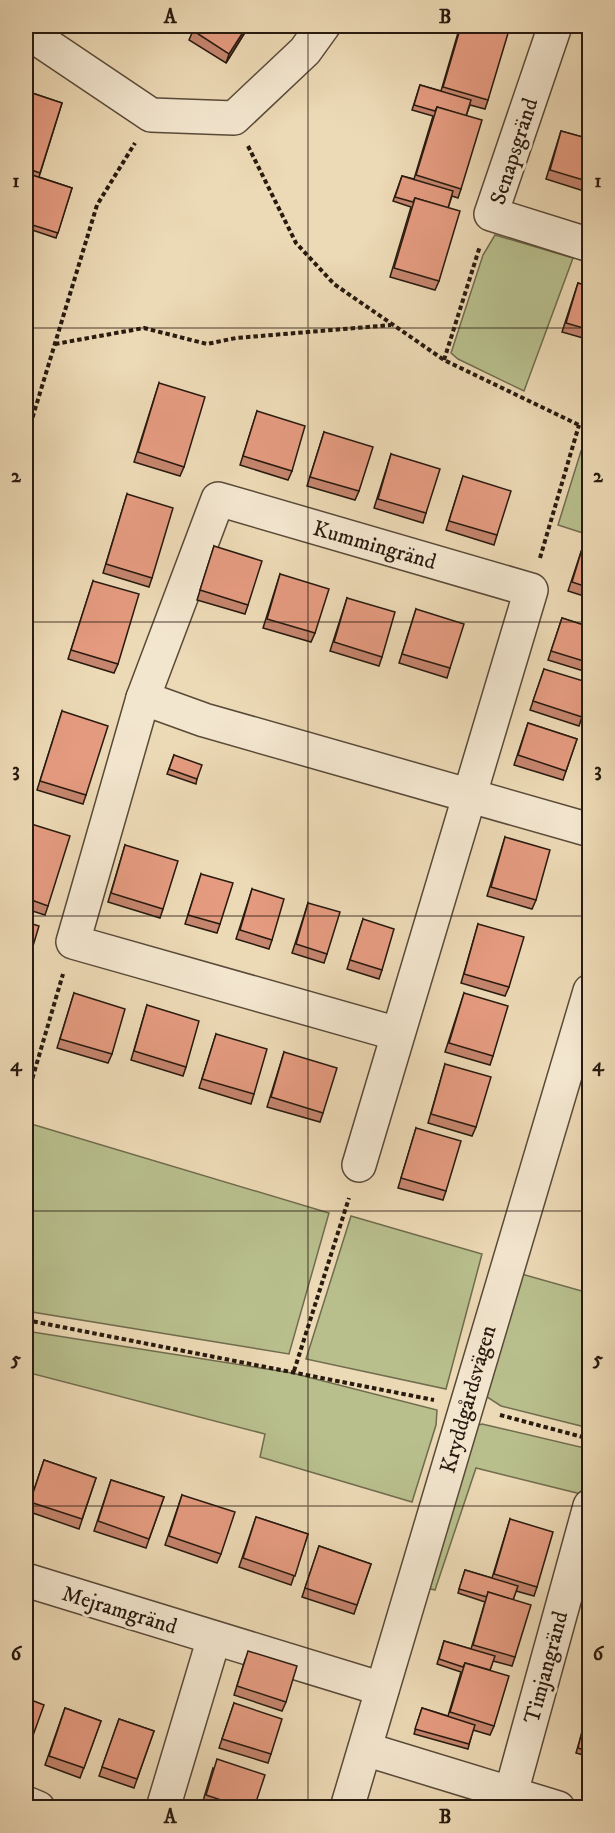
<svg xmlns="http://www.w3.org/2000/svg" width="615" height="1833" font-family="'IM FELL DW Pica',serif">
<rect width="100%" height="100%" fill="#ecd9b5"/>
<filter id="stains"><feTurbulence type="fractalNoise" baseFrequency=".00333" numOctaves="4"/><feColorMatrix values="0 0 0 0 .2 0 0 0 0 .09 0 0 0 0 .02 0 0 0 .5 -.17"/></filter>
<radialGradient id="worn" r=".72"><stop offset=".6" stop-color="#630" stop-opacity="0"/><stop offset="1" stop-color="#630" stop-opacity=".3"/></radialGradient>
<g fill="#b8bf8d" stroke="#706c4e" stroke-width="1.5">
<path d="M495 235 573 258 524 391 458 359 451 353 483 255Z"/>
<path d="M589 439V535L558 525 581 451 587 441Z"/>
<path d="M28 1123 329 1213 289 1354 26 1311V1131Z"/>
<path d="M351 1216 482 1254 446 1389 306 1359Z"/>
<path d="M518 1273 589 1293V1428L501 1406 484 1395Z"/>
<path d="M26 1331 292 1373 437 1410 436 1425 412 1502 260 1457 265 1434 26 1372Z"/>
<path d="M482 1424 589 1449V1465L581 1494 476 1468 435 1590 423 1587 475 1426Z"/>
</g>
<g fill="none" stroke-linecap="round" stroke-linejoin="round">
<defs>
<g id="street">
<path d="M555 26 491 214 590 245"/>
<path d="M26 31 151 115 234 118 305 51 323 26"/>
<path d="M143 698 204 720 590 830"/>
<path d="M359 1165 531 590 218 499 143 698 73 942 398 1034"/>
<path d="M26 1580 382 1689"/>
<path d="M365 1749 558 1808"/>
<path d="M511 1793 590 1506"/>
<path d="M26 1803 38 1808"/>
<path d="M163 1808 214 1638"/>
<path d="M347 1808 590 991"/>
</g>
</defs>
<use href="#street" stroke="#594a38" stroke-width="36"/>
<g stroke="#281a0f" stroke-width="4" stroke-dasharray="4.5 3" stroke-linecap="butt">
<path d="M248 146 296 243 334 284 444 360 579 425 590 428"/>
<path d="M55 344 144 328 207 344 236 338 391 325"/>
<path d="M444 360 480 246"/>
<path d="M26 439 97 205 135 143"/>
<path d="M540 558 579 425"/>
<path d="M26 1100 63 974"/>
<path d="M26 1320 434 1400"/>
<path d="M294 1371 349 1198"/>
<path d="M500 1415 590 1439"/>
</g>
<use href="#street" stroke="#f3e6cf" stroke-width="33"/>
</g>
<g fill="#c5856e" stroke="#281a0f" stroke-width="1.5">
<path d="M195 26H249L226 63 189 40Z"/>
<path d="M460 26H499L488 100 485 109 470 105 466 116 461 189 458 198 452 196 448 208 439 281 435 290 390 277 411 207 393 201 402 176 414 179 433 116 412 110 420 85 441 91Z"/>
<path d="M26 91 62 103 39 177 72 188 56 238 26 228Z"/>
<path d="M561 131 590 139V193L546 179Z"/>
<path d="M578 283 590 287V340L562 332Z"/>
<path d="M159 383 184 467 180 476 134 462Z"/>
<path d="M257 411 292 471 288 480 240 465Z"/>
<path d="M324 432 359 491 355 500 307 486Z"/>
<path d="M391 454 426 513 423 523 374 508Z"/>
<path d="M463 476 497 535 494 545 446 530Z"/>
<path d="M127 494 152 578 149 587 103 573Z"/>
<path d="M214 546 248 605 245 614 197 600Z"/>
<path d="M582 549 590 552V598L568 591Z"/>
<path d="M280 574 315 633 311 642 263 628Z"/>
<path d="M93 581 118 664 114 673 68 659Z"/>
<path d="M347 598 382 657 379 666 330 651Z"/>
<path d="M416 609 450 668 447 678 399 663Z"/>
<path d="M562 618 590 627V673L548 660Z"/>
<path d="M544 669 582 717 579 726 530 710Z"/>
<path d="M62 711 86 795 83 804 37 790Z"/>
<path d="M528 723 577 739 563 780 514 765Z"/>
<path d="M174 755 197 779 196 784 167 774Z"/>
<path d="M26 828 48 906 45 915 26 909Z"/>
<path d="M505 837 536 900 532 909 487 896Z"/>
<path d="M125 845 163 909 160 918 108 902Z"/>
<path d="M201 874 220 924 217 933 185 924Z"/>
<path d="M252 889 272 940 269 949 236 939Z"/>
<path d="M308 903 327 954 324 963 292 953Z"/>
<path d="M363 919 382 970 379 979 347 969Z"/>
<path d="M478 924 509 987 505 996 461 983Z"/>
<path d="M74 993 112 1054 108 1063 57 1048Z"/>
<path d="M464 993 493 1056 490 1065 445 1052Z"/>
<path d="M147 1005 186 1067 183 1076 131 1060Z"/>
<path d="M216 1034 254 1094 251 1104 199 1088Z"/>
<path d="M284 1052 323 1113 320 1122 267 1107Z"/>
<path d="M445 1064 476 1127 472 1136 428 1123Z"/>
<path d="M416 1128 446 1191 443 1200 398 1188Z"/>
<path d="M44 1460 96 1478 79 1529 27 1511Z"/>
<path d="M111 1480 164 1497 146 1548 94 1531Z"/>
<path d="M182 1495 221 1554 217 1563 165 1545Z"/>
<path d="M256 1517 308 1534 291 1585 239 1567Z"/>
<path d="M510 1519 537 1587 534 1596 516 1591 513 1600 515 1657 512 1666 493 1661 490 1670 494 1726 490 1735 473 1730 468 1749 414 1734 422 1708 448 1716 461 1672 437 1664 444 1641 471 1649 485 1602 458 1593 465 1570 492 1578Z"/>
<path d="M319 1546 371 1564 354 1614 302 1597Z"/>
<path d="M245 1660 286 1702 282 1711 234 1695Z"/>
<path d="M234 1703 271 1754 268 1763 219 1748Z"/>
<path d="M65 1708 101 1721 80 1778 45 1765Z"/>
<path d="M119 1719 154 1731 134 1788 99 1776Z"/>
<path d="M590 1734V1757L576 1753 581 1736Z"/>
<path d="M213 1768 254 1808H214L202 1804Z"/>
</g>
<path fill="#a06c5a" stroke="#281a0f" stroke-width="1.5" d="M247 26H249L226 63 229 54Z"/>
<g fill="#e59b80" stroke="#281a0f" stroke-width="1.5">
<path d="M195 26H247L229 54 192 30Z"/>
<path d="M461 26H494L509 30 488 100 443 87Z"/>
<path d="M420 85 471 100 466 116 437 107 435 111 414 105Z"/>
<path d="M26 91 62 103 40 173 26 168Z"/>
<path d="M437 107 482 120 461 189 416 175Z"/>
<path d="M561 131 590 139V182L550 170Z"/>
<path d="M26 173 72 188 58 233 26 223Z"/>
<path d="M402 176 453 191 448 208 415 198 413 202 395 197Z"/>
<path d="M415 198 460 211 439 281 394 268Z"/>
<path d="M578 283 590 287V330L566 323Z"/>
<path d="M26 296 31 298 26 314Z"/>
<path d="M159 383 205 397 184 467 138 452Z"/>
<path d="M257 411 305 426 292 471 243 456Z"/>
<path d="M324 432 373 447 359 491 310 477Z"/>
<path d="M391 454 440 469 426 513 378 499Z"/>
<path d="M463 476 511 491 497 535 449 521Z"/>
<path d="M127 494 173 508 152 578 106 564Z"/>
<path d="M214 546 262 561 248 605 200 590Z"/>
<path d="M582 549 590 552V588L572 582Z"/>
<path d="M280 574 329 589 315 633 267 619Z"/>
<path d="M93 581 139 594 118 664 71 650Z"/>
<path d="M347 598 395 612 382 657 334 642Z"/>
<path d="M416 609 464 624 450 668 402 654Z"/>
<path d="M562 618 590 627V663L551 651Z"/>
<path d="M544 669 590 683V693L582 717 533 701Z"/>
<path d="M62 711 108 726 86 795 40 781Z"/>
<path d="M528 723 577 739 566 771 518 755Z"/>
<path d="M174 755 202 765 197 779 169 769Z"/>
<path d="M28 823 70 836 48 906 26 898V829Z"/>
<path d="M505 837 550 850 536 900 491 887Z"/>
<path d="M125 845 178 861 163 909 111 893Z"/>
<path d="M201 874 233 883 220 924 188 915Z"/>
<path d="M252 889 284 899 272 940 240 930Z"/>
<path d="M308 903 340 912 327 954 296 944Z"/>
<path d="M363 919 394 929 382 970 350 960Z"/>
<path d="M26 922 39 926 26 969Z"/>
<path d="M478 924 524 937 509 987 464 974Z"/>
<path d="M74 993 125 1009 112 1054 60 1039Z"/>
<path d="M464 993 508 1006 493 1056 449 1043Z"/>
<path d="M147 1005 199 1021 186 1067 134 1051Z"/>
<path d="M216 1034 267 1049 254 1094 202 1079Z"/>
<path d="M284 1052 337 1068 323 1113 271 1097Z"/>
<path d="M445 1064 491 1077 476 1127 431 1114Z"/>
<path d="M416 1128 461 1141 446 1191 401 1178Z"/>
<path d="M44 1460 96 1478 82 1519 30 1502Z"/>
<path d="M111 1480 164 1497 149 1539 98 1521Z"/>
<path d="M182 1495 235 1512 221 1554 169 1536Z"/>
<path d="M256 1517 308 1534 295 1576 243 1558Z"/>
<path d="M510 1519 553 1532 537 1587 494 1574Z"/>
<path d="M319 1546 371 1564 357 1605 305 1588Z"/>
<path d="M465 1570 518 1586 513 1600 488 1592 487 1597 459 1589Z"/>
<path d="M488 1592 531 1605 515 1657 473 1645Z"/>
<path d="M444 1641 495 1656 490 1670 465 1663 463 1667 439 1659Z"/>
<path d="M248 1651 297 1666 286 1702 237 1686Z"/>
<path d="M465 1663 509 1676 494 1726 450 1712Z"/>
<path d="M26 1698 44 1705 27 1752H26Z"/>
<path d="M234 1703 282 1719 271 1754 222 1739Z"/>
<path d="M65 1708 101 1721 84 1768 49 1756Z"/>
<path d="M422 1708 475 1725 469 1744 415 1729Z"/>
<path d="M119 1719 154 1731 137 1779 102 1767Z"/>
<path d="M582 1731 590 1734V1752L578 1748Z"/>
<path d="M217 1759 265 1775 254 1808H245L206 1795Z"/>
</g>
<path fill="none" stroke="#281a0f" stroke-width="1.5" stroke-opacity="0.55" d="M308 26V1808M26 328H590M26 622H590M26 916H590M26 1211H590M26 1506H590"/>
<g text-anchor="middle" stroke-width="6" stroke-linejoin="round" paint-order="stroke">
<g font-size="22" fill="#281a0f" stroke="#f3e6cf">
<text transform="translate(513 151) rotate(-72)" y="8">Senapsgränd</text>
<text transform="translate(375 544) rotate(16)" y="8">Kummingränd</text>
<text transform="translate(467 1399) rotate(-74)" y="8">Kryddgårdsvägen</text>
<text transform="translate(120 1609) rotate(17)" y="8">Mejramgränd</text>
<text transform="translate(545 1667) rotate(-75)" y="8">Timjangränd</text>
</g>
</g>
<rect width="615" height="1833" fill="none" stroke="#ecd9b5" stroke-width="66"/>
<rect x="33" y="33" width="549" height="1767" fill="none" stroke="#281a0f" stroke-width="2"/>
<g font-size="20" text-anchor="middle" font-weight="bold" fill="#281a0f">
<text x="170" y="23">A</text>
<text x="445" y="23">B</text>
<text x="16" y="187">1</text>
<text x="598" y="187">1</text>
<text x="16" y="482">2</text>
<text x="598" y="482">2</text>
<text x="16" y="776">3</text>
<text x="598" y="776">3</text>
<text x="16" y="1071">4</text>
<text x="598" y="1071">4</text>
<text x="16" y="1365">5</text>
<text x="598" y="1365">5</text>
<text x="16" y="1660">6</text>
<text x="598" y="1660">6</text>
<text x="170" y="1823">A</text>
<text x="445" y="1823">B</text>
</g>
<rect width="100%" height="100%" filter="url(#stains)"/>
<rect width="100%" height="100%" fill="url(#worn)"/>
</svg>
